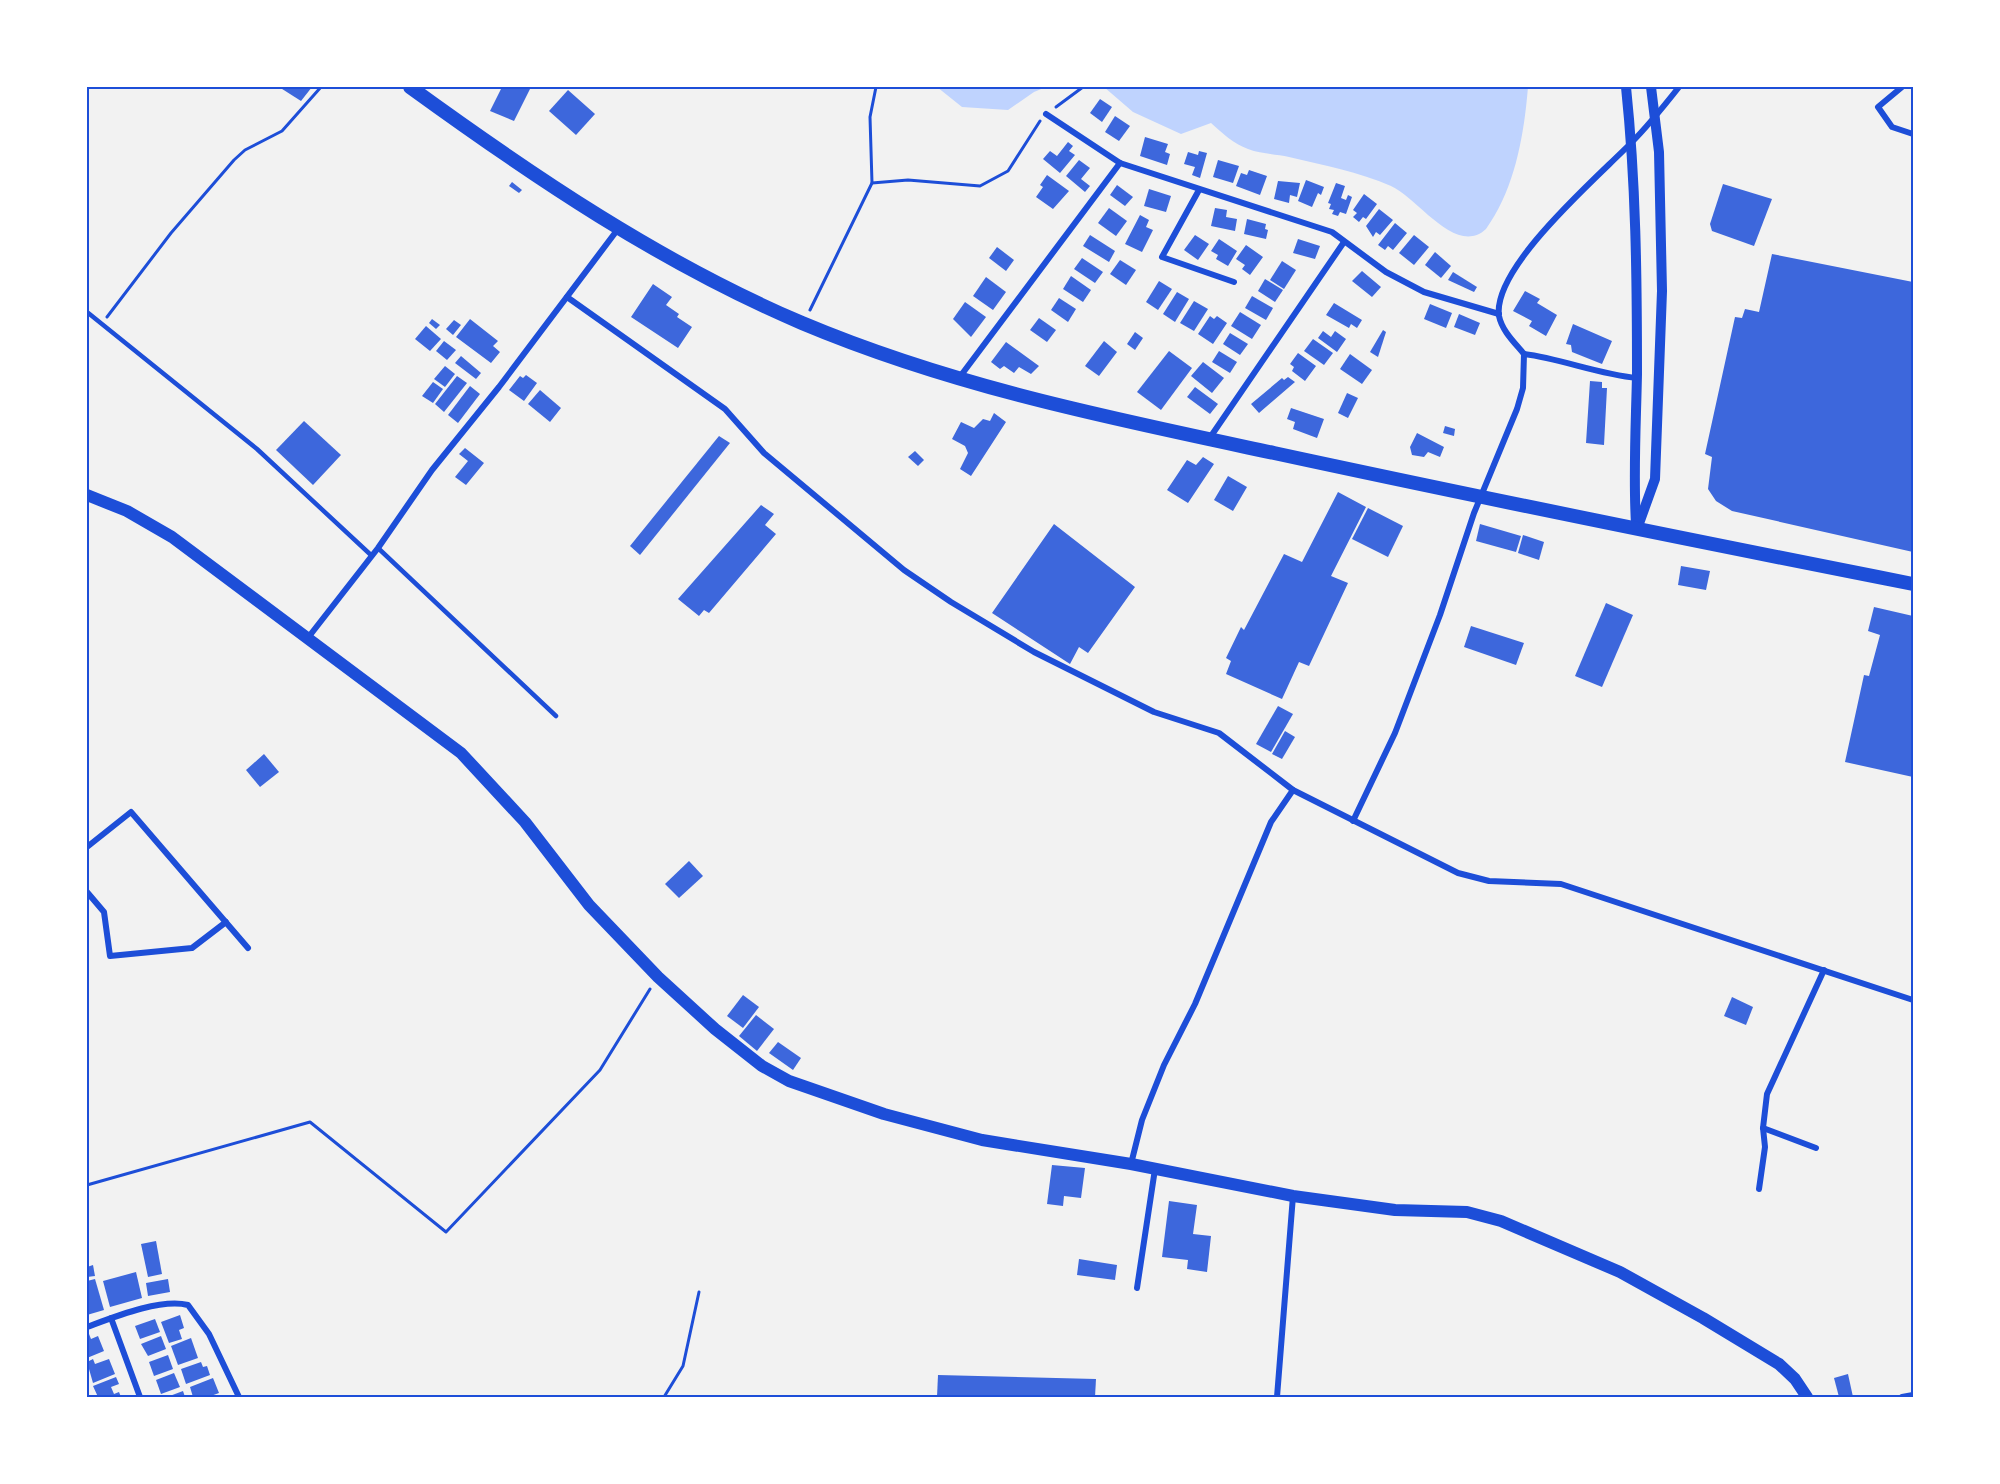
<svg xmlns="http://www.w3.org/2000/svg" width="2000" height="1484" font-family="'Source Sans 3',sans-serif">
<rect width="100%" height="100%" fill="#f2f2f2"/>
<g fill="#bfd3fe">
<path d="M937 87H1046L1034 92 1008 110 962 107Z"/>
<path d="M1104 87H1528C1524 135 1515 189 1486 229 1456 257 1418 198 1391 186 1359 172 1323 165 1289 157 1276 154 1261 154 1248 149 1234 144 1222 133 1211 123L1181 134 1133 112Z"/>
</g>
<g fill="#3d67dc">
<path d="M279 87H312L301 101Z"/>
<path d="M502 87H531L514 121 490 111Z"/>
<path d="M568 90 595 114 576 135 549 111Z"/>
<path d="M1100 99 1112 107 1102 122 1090 113Z"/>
<path d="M1115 116 1130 126 1119 141 1105 132Z"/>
<path d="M1145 137 1168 144 1165 152 1170 154 1167 165 1140 156Z"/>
<path d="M1068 142 1073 146 1069 151 1075 155 1060 173 1043 159 1050 151 1057 156Z"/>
<path d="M1199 151 1207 153 1200 178 1192 175 1195 167 1184 164 1188 152 1198 155Z"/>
<path d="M1079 160 1090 168 1081 179 1090 186 1085 192 1066 176Z"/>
<path d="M1218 160 1239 166 1233 183 1213 177Z"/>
<path d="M1249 170 1267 176 1260 195 1236 186 1241 173 1247 175Z"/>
<path d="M1047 175 1069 191 1053 209 1036 197 1043 187 1040 185Z"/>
<path d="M1306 180 1324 187 1321 195 1318 193 1312 207 1298 201Z"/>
<path d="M1278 181 1300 183 1297 197 1290 195 1289 203 1274 199Z"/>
<path d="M512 182 522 190 519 193 509 186Z"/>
<path d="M1336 183 1345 186 1341 198 1346 200 1348 195 1352 197 1346 214 1340 212 1338 216 1332 214 1334 210 1329 209 1331 204 1328 203Z"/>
<path d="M1723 184 1772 199 1754 246 1712 231 1710 224Z"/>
<path d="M1117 185 1133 197 1125 206 1110 195Z"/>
<path d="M1149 189 1171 196 1166 212 1144 206Z"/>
<path d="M1364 194 1377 204 1366 219 1363 217 1359 222 1353 217 1357 213 1353 210Z"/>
<path d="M1109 208 1127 221 1116 236 1098 223Z"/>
<path d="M1215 208 1227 210 1226 217 1237 219 1235 231 1211 226Z"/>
<path d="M1379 209 1393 220 1380 235 1376 232 1373 237 1366 226Z"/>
<path d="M1140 215 1149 220 1146 227 1153 230 1142 252 1125 244Z"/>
<path d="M1247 219 1266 224 1265 229 1268 230 1266 239 1244 234Z"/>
<path d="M1395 223 1407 233 1393 250 1388 246 1385 250 1378 245Z"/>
<path d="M1090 235 1115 251 1109 262 1083 246Z"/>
<path d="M1195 235 1209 244 1198 260 1184 250Z"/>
<path d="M1414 235 1429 247 1414 265 1399 253Z"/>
<path d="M1219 239 1237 251 1228 266 1216 259 1218 255 1211 251Z"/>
<path d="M1298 239 1320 246 1315 259 1293 253Z"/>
<path d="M1246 245 1263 257 1250 275 1242 269 1245 265 1236 259Z"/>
<path d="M997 247 1014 260 1006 271 989 258Z"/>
<path d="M1435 252 1451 266 1441 278 1425 265Z"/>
<path d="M1772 254 1913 282V552L1732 511 1716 501 1708 489 1712 457 1705 454 1735 317 1742 318 1745 309 1759 312Z"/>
<path d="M1082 258 1103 272 1095 283 1074 269Z"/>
<path d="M1120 260 1136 270 1126 285 1110 274Z"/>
<path d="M1282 261 1296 270 1284 289 1270 280Z"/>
<path d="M1362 271 1381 287 1372 297 1352 281Z"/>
<path d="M1453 272 1477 287 1474 292 1448 280Z"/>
<path d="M1071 276 1091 290 1083 302 1063 289Z"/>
<path d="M986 277 1006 292 993 310 973 296Z"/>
<path d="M1265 279 1283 290 1275 302 1258 291Z"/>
<path d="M1159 281 1172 289 1158 310 1146 302Z"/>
<path d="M653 284 672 297 666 305 679 314 677 317 692 327 678 348 631 317Z"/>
<path d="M1525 291 1540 299 1537 303 1557 315 1546 336 1529 326 1532 321 1513 311Z"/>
<path d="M1177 292 1189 299 1175 322 1163 314Z"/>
<path d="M1252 296 1273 308 1266 320 1245 308Z"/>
<path d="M1059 298 1076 309 1068 322 1051 310Z"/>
<path d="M1194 301 1208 309 1194 331 1180 323Z"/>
<path d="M965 302 986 317 971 337 953 319Z"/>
<path d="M1334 303 1362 320 1357 328 1351 324 1349 328 1326 315Z"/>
<path d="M1430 304 1452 313 1446 328 1424 319Z"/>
<path d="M1240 312 1261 325 1252 339 1231 326Z"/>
<path d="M1459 314 1480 323 1475 335 1454 327Z"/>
<path d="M1210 316 1214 319 1217 316 1227 323 1213 344 1198 334Z"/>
<path d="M1039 318 1056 330 1047 342 1030 330Z"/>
<path d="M432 319 440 325 436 329 429 323Z"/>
<path d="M470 319 498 341 493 346 500 352 491 363 456 337Z"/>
<path d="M454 320 461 325 453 335 446 329Z"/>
<path d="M1573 324 1612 341 1602 364 1572 352 1571 345 1566 344Z"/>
<path d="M426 326 441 339 430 351 415 339Z"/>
<path d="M1383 330 1386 332 1378 357 1370 352Z"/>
<path d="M1323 331 1331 337 1335 331 1346 339 1337 352 1318 338Z"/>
<path d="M1135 332 1143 338 1135 350 1127 344Z"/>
<path d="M1230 333 1248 344 1240 355 1223 344Z"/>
<path d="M1313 339 1333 353 1324 365 1304 351Z"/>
<path d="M444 341 456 350 447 360 436 351Z"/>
<path d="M1104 341 1117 352 1099 376 1085 366Z"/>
<path d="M1006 342 1039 366 1031 374 1019 367 1014 373 1004 366 1000 369 991 362Z"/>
<path d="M1169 351 1192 368 1161 410 1137 392Z"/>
<path d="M1219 351 1237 362 1230 373 1212 362Z"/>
<path d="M1298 353 1316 366 1305 381 1292 371 1294 367 1290 364Z"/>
<path d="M1350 354 1372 370 1362 384 1340 369Z"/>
<path d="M461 356 481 373 476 379 455 363Z"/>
<path d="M1203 362 1224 378 1212 393 1191 376Z"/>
<path d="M445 366 455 374 445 387 434 379Z"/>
<path d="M526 375 537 383 524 401 509 390 520 376 523 378Z"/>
<path d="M457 376 467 383 444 412 435 404Z"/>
<path d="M1288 377 1295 382 1259 413 1251 404 1282 378 1284 380Z"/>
<path d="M1590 381 1602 382V388H1607L1604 445 1586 443Z"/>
<path d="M433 382 443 389 433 403 422 396Z"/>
<path d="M470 386 480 394 458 423 448 415Z"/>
<path d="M1195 387 1218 404 1210 414 1187 397Z"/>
<path d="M540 390 561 408 550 422 528 404Z"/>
<path d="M1347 393 1358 398 1348 418 1338 413Z"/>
<path d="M1291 408 1324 419 1317 438 1293 429 1295 422 1287 419Z"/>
<path d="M994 413 1006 422 971 476 960 469 968 453 965 446 952 439 961 422 974 428 983 419 990 421Z"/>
<path d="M304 421 341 455 313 485 276 450Z"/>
<path d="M1445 426 1455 429 1454 436 1443 433Z"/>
<path d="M1417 433 1444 447 1440 457 1428 452 1424 457 1412 455 1410 447Z"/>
<path d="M719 436 730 443 640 555 630 546Z"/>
<path d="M465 448 484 463 466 485 455 477 468 461 459 454Z"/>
<path d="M915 451 924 460 918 466 908 457Z"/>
<path d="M1203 457 1214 464 1188 503 1167 490 1187 460 1196 465Z"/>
<path d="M1228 476 1247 487 1233 511 1214 500Z"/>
<path d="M1338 492 1366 507 1331 576 1348 583 1309 666 1299 662 1282 699 1226 674 1231 661 1226 658 1241 627 1244 630 1284 554 1302 562Z"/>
<path d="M761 505 774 514 765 525 776 534 709 613 704 610 699 616 678 599Z"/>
<path d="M1368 508 1403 526 1388 557 1352 539Z"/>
<path d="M1054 524 1135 587 1088 653 1079 647 1070 664 992 613Z"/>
<path d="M1480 524 1521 536 1516 552 1476 541Z"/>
<path d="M1523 535 1544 542 1539 560 1518 553Z"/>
<path d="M1681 566 1710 571 1706 590 1678 585Z"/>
<path d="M1606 603 1633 615 1602 687 1575 676Z"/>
<path d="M1874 607 1913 616V777L1845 762 1864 675 1869 676 1880 635 1868 631Z"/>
<path d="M1471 626 1524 643 1516 665 1464 647Z"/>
<path d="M1278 706 1293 714 1271 752 1256 744Z"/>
<path d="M1285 731 1295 737 1282 759 1272 754Z"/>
<path d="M264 754 279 772 260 787 246 770Z"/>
<path d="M689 861 703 876 679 898 665 884Z"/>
<path d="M743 995 759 1007 743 1028 727 1016Z"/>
<path d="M1732 997 1753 1007 1746 1025 1724 1016Z"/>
<path d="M756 1015 774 1029 757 1051 739 1036Z"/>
<path d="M778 1042 801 1058 793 1070 769 1053Z"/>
<path d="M1052 1165 1085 1168 1081 1198 1064 1196 1063 1206 1047 1204Z"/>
<path d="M1169 1201 1197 1205 1193 1234 1211 1236 1207 1272 1187 1269 1188 1260 1162 1257Z"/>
<path d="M156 1241 162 1274 148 1277 141 1244Z"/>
<path d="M1079 1259 1117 1265 1115 1280 1077 1275Z"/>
<path d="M93 1265 95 1276 87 1277V1267Z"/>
<path d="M136 1272 142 1298 110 1307 103 1281Z"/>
<path d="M95 1279 104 1310 87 1315V1281Z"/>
<path d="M168 1279 170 1292 148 1296 146 1283Z"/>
<path d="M180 1315 184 1328 179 1330 182 1339 169 1343 161 1322Z"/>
<path d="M155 1319 160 1332 140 1339 135 1326Z"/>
<path d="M89 1334 91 1339 98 1336 104 1351 87 1358Z"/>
<path d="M161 1336 166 1349 148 1356 141 1344Z"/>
<path d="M191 1338 198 1358 178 1365 171 1346Z"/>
<path d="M168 1355 173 1369 154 1376 149 1362Z"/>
<path d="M93 1359 95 1364 109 1359 115 1374 93 1383 87 1362Z"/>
<path d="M201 1362 203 1367 207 1366 210 1375 186 1384 181 1369Z"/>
<path d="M174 1373 180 1387 161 1394 156 1380Z"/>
<path d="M1848 1374 1853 1397H1839L1834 1378Z"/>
<path d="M938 1375 1096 1379 1095 1397H937Z"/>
<path d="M116 1377 119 1384 111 1387 114 1394 119 1392 121 1397H98L93 1386Z"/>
<path d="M213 1378 219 1393 208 1397H193L190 1387Z"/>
<path d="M183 1391 185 1397H167Z"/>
</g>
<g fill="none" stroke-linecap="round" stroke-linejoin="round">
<g stroke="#1d4ed8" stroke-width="3">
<path d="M1056 107 1083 87"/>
<path d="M872 183 908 180 980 186 1008 171 1040 121"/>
<path d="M810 310 872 183 870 117 876 87"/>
<path d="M107 317 171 233 234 160 245 150 282 131 321 87"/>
<path d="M87 1185 310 1122 446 1232 600 1070 650 989"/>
<path d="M664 1397 683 1366 699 1292"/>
</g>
<g stroke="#1d4ed8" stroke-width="4.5">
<path d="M87 312 257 449 372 556"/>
<path d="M378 548 556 716"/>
</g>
<g stroke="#1d4ed8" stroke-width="6">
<path d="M1902 87 1878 107 1892 127 1913 134"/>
<path d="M1046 114 1120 163 1332 232 1386 272 1424 292 1499 314"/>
<path d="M1199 190 1162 257 1234 282"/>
<path d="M567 297 725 409 764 453 904 570 951 602 1034 652 1154 712 1219 733 1293 790 1458 873 1489 881 1561 884 1913 1000"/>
<path d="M1524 354C1562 359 1598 374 1637 378"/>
<path d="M959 378 1120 163"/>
<path d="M1209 439 1344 242"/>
<path d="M307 639 378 548 432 470 499 387 618 229"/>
<path d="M1353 821 1395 733 1440 615 1474 513 1517 409 1523 388 1524 354C1515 343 1502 331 1499 316 1492 267 1599 176 1631 143 1648 126 1664 106 1679 87"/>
<path d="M87 847 131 812 248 948"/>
<path d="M87 892 104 912 110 956 192 948 226 922"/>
<path d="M1763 1128 1816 1148"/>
<path d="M1131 1164 1142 1120 1164 1065 1195 1004 1271 822 1293 790"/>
<path d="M1759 1189 1765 1147 1763 1128 1767 1094 1824 970"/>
<path d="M1137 1288 1155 1169"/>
<path d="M111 1318 140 1397"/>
<path d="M87 1327C114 1317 161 1298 188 1305L209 1334 239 1397"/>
<path d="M1277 1397 1293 1196"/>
<path d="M1902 1397 1913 1395"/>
</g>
<g stroke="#1d4ed8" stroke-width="10">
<path d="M1626 87C1636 183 1637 278 1637 374 1636 424 1633 474 1636 524"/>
<path d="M1637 529 1655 479 1662 291 1659 152 1651 87"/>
</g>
<path stroke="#1d4ed8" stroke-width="12" d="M87 495 127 511 172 537 461 753 525 822 589 905 658 977 715 1029 762 1066 789 1081 884 1114 982 1140 1131 1164 1293 1196 1395 1210 1467 1212 1501 1221 1620 1272 1703 1318 1779 1364 1795 1379 1807 1397"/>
<path stroke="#1d4ed8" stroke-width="14" d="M410 87C534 177 661 263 802 323 954 387 1114 419 1274 453 1487 499 1700 542 1913 584"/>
</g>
<rect width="2000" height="1484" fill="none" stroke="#ffffff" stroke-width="177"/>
<rect x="88" y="88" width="1824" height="1308" fill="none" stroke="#1d4ed8" stroke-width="2"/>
</svg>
